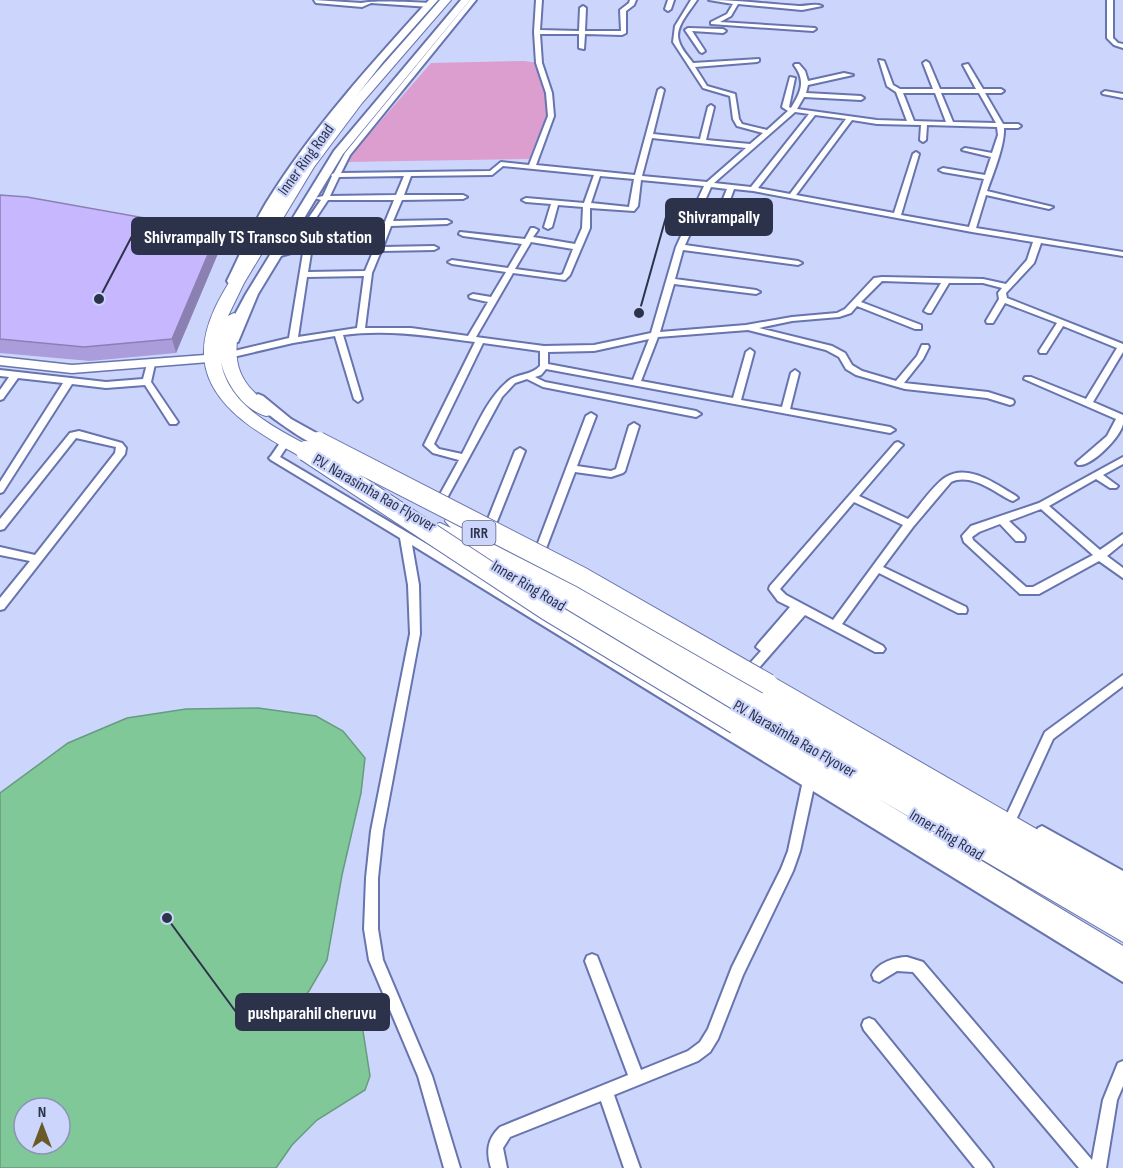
<svg xmlns="http://www.w3.org/2000/svg" width="1123" height="1168" font-family="'Sofia Sans Condensed',sans-serif">
<rect width="100%" height="100%" fill="#ccd6fc"/>
<path fill="#db9ece" d="M524 61 539 63 550 107 529 159 345 162 431 63Z"/>
<path fill="#80c897" stroke="#679b80" stroke-width="1.5" fill-rule="evenodd" d="M258 708 316 716 343 731 365 758 361 793 342 875 327 960 309 991 299 1002 300 1016C316 1028 323 1020 338 1011L348 1014 363 1031 370 1076 365 1090 317 1120 292 1145 276 1168H0V793L68 743 127 718 186 709ZM24 1108H60V1144H24Z"/>
<g fill="none" stroke-linecap="round" stroke-linejoin="round">
<defs>
<g id="street">
<path d="M314 0 361 3C376 0 412 2 430 3L433 5 430 7 371 3 362 7 316 3Z"/>
<path d="M470 0H476L350 155 341 173 490 171 501 162 529 165 548 116 546 93 536 63 534 32 536 0H542L540 30 579 31 580 8 583 6 586 8 585 31H621L620 10 629 3 630 0H636L634 5 626 11V33L622 35 585 34 584 49 579 48V34H540L542 63 552 93 554 116 536 165 635 175 658 90 661 88 664 90 653 134 700 139 708 107 711 105 714 107 706 140 750 144 763 133 737 126 733 119 730 96 703 88 673 42 675 26 691 0H697C690 11 674 28 679 41 681 49 688 56 693 63L759 59V61L757 62 695 67 707 86 735 94 739 119 742 124 767 130 788 111 782 107 790 77 795 78 789 107 791 108C801 92 806 81 794 65L795 64H799L805 71 808 81 844 73 853 75 808 85 806 93 861 96 864 98 861 100 804 97 797 109 877 120 907 121 896 92 887 86 879 60 884 61 893 85 900 89H933L923 63 926 61 929 63 940 89H976L963 65 968 64 983 89H1001L1004 91 1001 93H985L1003 124H1018L1021 126 1018 128H1004C1005 145 993 174 987 191L1053 207 1049 209 986 195 976 228 1123 252V256L1041 243 1034 263 1006 293 1007 298 1123 344V352L1093 402 1123 415C1123 418 1123 421 1123 424 1120 438 1091 467 1078 465L1076 463 1078 461 1107 436 1116 419 1024 379 1025 377H1031L1086 399 1117 348 1063 326 1046 353H1040L1039 351 1057 323 1005 303 993 323H987L986 321 999 299 998 293 1002 288 983 283H949L931 313H928L924 311 941 283 882 281 861 302 921 325V329H915L857 306 851 313 839 317 792 321 759 328 832 346 845 353 852 365 862 371 896 381 917 356 922 345H928L929 347 923 359 904 383 988 392 1013 400 1014 402 1013 404 1010 405 987 398 905 389 856 375 846 369 839 357 826 350 748 330 658 337 641 381 733 398 746 352 750 349 754 352 741 400 782 407 791 373 795 370 799 373 790 409 890 427 895 430 890 433 546 369 541 375 535 377 545 382 696 411 701 414 696 417 543 387 527 379 515 383 502 397 441 509H435L433 507 459 460 433 453 424 445 475 342C431 336 387 329 343 335L362 399 358 402 354 399 335 336 293 343 233 357 229 354 230 352 289 338 303 253H291L277 257 273 255 287 249 321 200 315 198 323 196 332 176 331 175 334 173 345 153ZM903 93H935L946 122 914 121ZM941 93H979L996 123 953 122ZM795 112 809 114 751 187 714 183ZM815 115 846 119 790 194 758 188ZM852 120 877 124 921 125 920 140 923 142 926 140 927 125 997 127 998 135 992 153 965 148 962 150 991 157 985 175 943 168 939 170 943 172 984 179 969 227 901 215 919 154 916 152 913 154 894 213 796 195ZM652 138 746 148 707 182 642 176ZM503 166 594 175 584 203 526 198 522 200 526 202 551 204 544 227 548 229 552 227 558 205 583 207 582 228 575 244 533 237 538 230 534 228H531L525 239 460 232 459 234 463 236 522 244 508 268 452 260 448 262 452 264 506 272 491 297 473 294 469 296 470 298 488 302 468 336 411 328H365L372 273 381 251 434 250 438 248 434 246 383 247 391 226 447 224 451 222 447 220 393 221 402 200 463 199 467 197 463 195H404L411 176 492 175ZM404 176 396 195 330 196 339 177ZM600 176 634 179 629 207 591 203ZM641 180 704 186 676 247 651 333 594 345 544 346 476 337 513 273 565 280 570 275 590 228V208L634 211 638 206ZM711 187 727 189 715 219 719 221 723 219 734 189 753 191 972 232 1033 242 1027 260 1006 284 983 279 882 277 874 278 845 309 837 313 792 317 746 325 660 332 674 284 756 294 760 292 756 290 675 279 683 250 798 265 802 263 798 261 685 245ZM328 200H394L385 222 312 224ZM383 226 375 247 295 249 309 228ZM531 242 573 249 563 274 560 275 515 269ZM373 252 365 271 308 272 311 253ZM364 276 357 328 298 337 307 277ZM649 339 633 380 548 364V352L594 351ZM483 343 540 351V366C531 376 516 373 507 382 486 400 475 430 462 454L439 449 434 444Z"/>
<path d="M668 0H674L671 9 668 11 665 9Z"/>
<path d="M709 0C740 0 767 4 799 6 807 6 815 3 822 6L802 10 738 4 731 16 720 22 815 28 816 29 813 31 711 24V22L727 14 733 4Z"/>
<path d="M1107 0H1113V38L1118 43 1123 44V48L1114 45 1107 38Z"/>
<path d="M688 28 723 29 726 31 723 33 692 31 705 51 702 53 700 52 685 30Z"/>
<path d="M1105 91 1123 94V98L1103 94 1102 93Z"/>
<path d="M151 361 155 364 151 382 178 422 176 424H170L145 385 106 388 72 384 3 492 0 493V482L63 383 18 378 3 399 0 400V390L9 377 0 376V370L106 382 143 379 147 364Z"/>
<path d="M591 413 596 416 577 466 611 471 616 469 629 426 634 423 639 426 625 471 623 473 611 477 575 472 542 559 541 562H533L532 559 586 416Z"/>
<path d="M79 431 122 443 126 448 125 454 4 609 0 610V598L30 561 0 555V547L35 555 115 453 116 447 76 438 4 529 0 530V519L70 433Z"/>
<path d="M285 439 290 442 280 457 481 576 1123 967V982L813 791 800 851 793 871 743 975 718 1039 710 1052 698 1061 614 1095 640 1168H624L601 1101 510 1137 503 1148 507 1168H491C486 1152 487 1139 500 1127L628 1075 585 961 587 956 592 954 597 956 641 1070 688 1051 700 1042 708 1029 732 967 781 869 788 851 802 785 412 545 419 585 420 634 383 831 378 878V929L383 960 432 1076 460 1168H444L418 1076 369 960 364 929 366 878 371 831 410 634 408 585 400 538 271 460 269 458 271 456 282 440Z"/>
<path d="M898 442 903 445 901 447 859 496 908 519C918 508 934 484 946 477 969 463 997 485 1016 496L1018 498 1013 501 1010 500C993 491 971 473 951 482L913 527 883 567 966 607 967 610 966 613H958L879 573 842 624 883 646 885 649 883 652H875L805 615 751 677 747 679 743 677 741 674 743 671 761 651 756 647 758 644 790 607 778 601 769 589 770 586 895 443ZM854 502 903 525 833 620 786 595 780 589Z"/>
<path d="M520 448 525 451 492 534 491 537H483L482 534 515 451Z"/>
<path d="M1123 457V464L1103 475 1118 486 1116 488H1110L1096 479 1049 506 1100 550 1123 534V543L1107 556 1123 568V578L1099 561 1039 594H1020L964 542 962 536 971 526 1039 503ZM1041 509 1093 555 1033 587H1026L973 540 972 537 979 532 1000 524 1016 541H1024L1025 538 1024 535 1009 521Z"/>
<path d="M1123 675V686L1053 739 1016 820 1012 822 1008 820 1006 816 1045 732Z"/>
<path d="M1042 826 1123 871V884L1038 836 1036 832 1038 828Z"/>
<path d="M907 957 923 962 1092 1160 1103 1100 1118 1063 1123 1061V1086L1117 1100 1106 1168H1079L913 972 897 971 879 982 874 980 872 975C877 963 895 957 907 957Z"/>
<path d="M869 1018 874 1020 990 1163 993 1168H975L864 1030 862 1025 864 1020Z"/>
</g>
<path id="secondary" d="M205 355 209 356 211 359 209 362 72 373 0 365V357L72 365Z"/>
<g id="primary">
<path d="M429 0H438L383 62 301 167 277 205 239 281 233 285 229 284 227 281C240 255 251 228 266 203 311 130 371 64 429 0Z"/>
<path d="M461 0H470L343 154 258 294 238 342H228L226 339 232 320 246 294 334 151Z"/>
<path d="M258 394 263 396 291 419 336 444 338 447 336 450C319 455 267 414 253 402L251 399Z"/>
</g>
<g id="highway">
<path d="M440 0H451L362 103 314 167 244 283 228 316 234 313 242 318C234 345 232 371 254 392 260 399 269 403 274 411L272 415 266 416C244 410 226 384 221 362 229 411 287 433 325 455L328 459 325 463 319 465C308 462 297 454 287 449 251 429 205 400 204 354 203 317 230 282 248 252 267 221 284 189 306 159 347 103 395 52 440 0Z"/>
<path d="M454 514 759 687 757 684 761 678 768 675 775 678 1123 879V942L877 798 1123 946V972L728 730 725 724 728 718 739 716 433 535 431 530 433 525 440 523 451 528 445 521 447 516Z"/>
</g>
</defs>
<use href="#street" stroke="#6774ae" stroke-width="4"/>
<use href="#secondary" stroke="#6774ae" stroke-width="3"/>
<use href="#primary" stroke="#6774ae" stroke-width="4"/>
<use href="#highway" stroke="#6774ae" stroke-width="2"/>
<use href="#street" fill="#fff" fill-rule="evenodd"/>
<use href="#secondary" fill="#fff" fill-rule="evenodd"/>
<use href="#primary" fill="#fff" fill-rule="evenodd"/>
<use href="#highway" fill="#fff" fill-rule="evenodd"/>
<defs>
<g id="highway-bridge">
<path d="M318 442 581 577 768 684"/>
<path d="M306 451 547 610 736 724"/>
</g>
</defs>
<use href="#highway-bridge" stroke="#6774ae" stroke-width="22" stroke-linecap="butt"/>
<use href="#highway-bridge" stroke="#fff" stroke-width="20"/>
</g>
<path fill="#ab9ddb" d="M0 195 222 244 176 353 90 361 0 353Z"/>
<path fill="#8b80b2" d="M218 231 222 244 176 353 172 339Z"/>
<path fill="#c7b7ff" stroke="#8b80b2" stroke-width="1.5" d="M0 195 27 197 218 231 172 339 84 347 0 339Z"/>
<g text-anchor="middle" stroke-width="4.5" stroke-linejoin="round" paint-order="stroke">
<rect fill="#ccd6fc" stroke="#5d6380" stroke-width="1.5" x="462.5" y="521" width="33" height="24" rx="4.5"/>
<g font-size="15" font-weight="bold" fill="#2d324b">
<text x="479" y="538">IRR</text>
</g>
<g font-size="16" fill="#2d324b" stroke="#ccd6fc">
<text transform="translate(305 159) rotate(-54)" y="6">Inner Ring Road</text>
<text transform="translate(375 492) rotate(30)" y="6">P.V. Narasimha Rao Flyover</text>
<text transform="translate(529 585) rotate(31)" y="6">Inner Ring Road</text>
<text transform="translate(795 738) rotate(30)" y="6">P.V. Narasimha Rao Flyover</text>
<text transform="translate(947 834) rotate(31)" y="6">Inner Ring Road</text>
</g>
</g>
<path fill="none" stroke="#2d324b" stroke-width="2" d="M639 313L666 217M99 299L132 236M167 918L236 1012"/>
<g fill="#2d324b" stroke="#ccd6fc" stroke-width="2">
<circle cx="639" cy="313" r="6"/>
<circle cx="99" cy="299" r="6"/>
<circle cx="167" cy="918" r="6"/>
</g>
<g fill="#2d324b" stroke="#2d324b" stroke-width="2">
<rect x="666" y="199" width="106" height="36" rx="6"/>
<rect x="132" y="218" width="252" height="36" rx="6"/>
<rect x="236" y="994" width="153" height="36" rx="6"/>
</g>
<g font-size="18" text-anchor="middle" font-weight="bold" fill="#fff">
<text x="719" y="223">Shivrampally</text>
<text x="258" y="243">Shivrampally TS Transco Sub station</text>
<text x="312" y="1019">pushparahil cheruvu</text>
</g>
<g transform="translate(42 1126)"><circle r="28" fill="#ccd6fc" stroke="#8c94b5" stroke-width="1.5"/>
<path d="M0-4.5L10 22L0 15L-10 22Z" fill="#695a28"/>
<text y="-9" font-size="16" font-weight="bold" text-anchor="middle" fill="#2d324b">N</text>
</g>
</svg>
